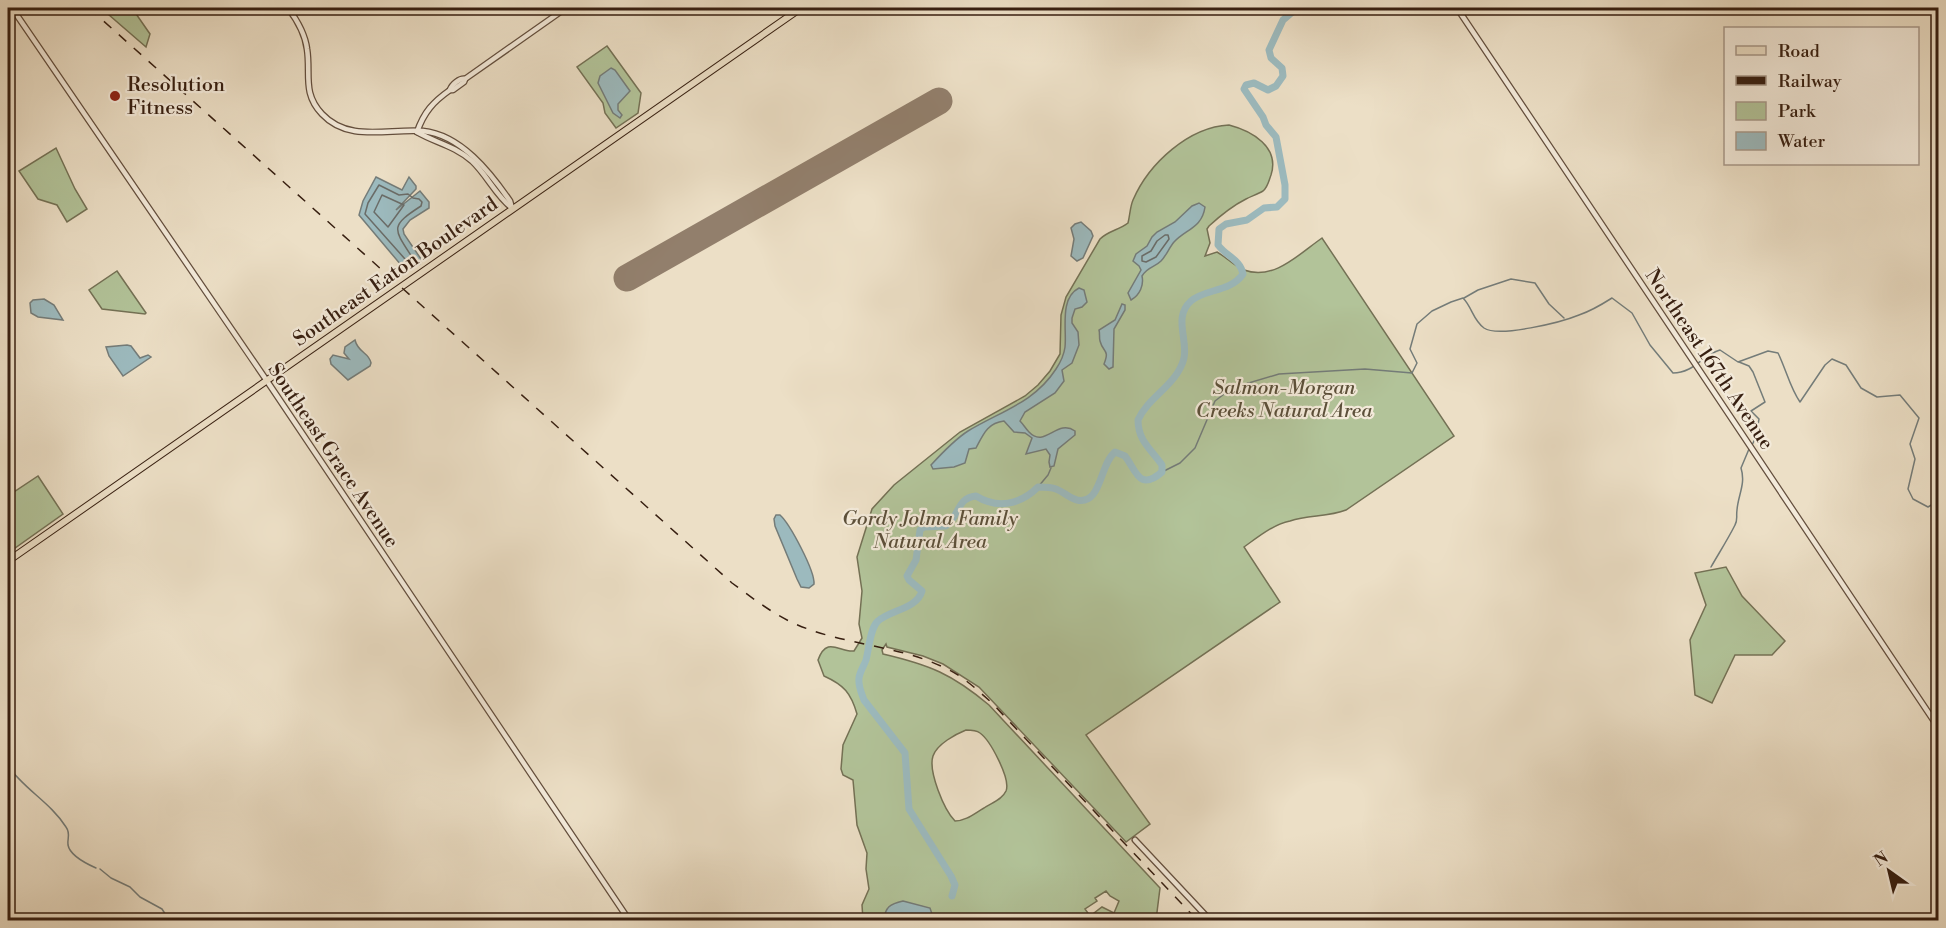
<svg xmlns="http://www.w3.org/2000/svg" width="1946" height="928" font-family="'Libre Bodoni',serif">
<rect width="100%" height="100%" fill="#ecdfc6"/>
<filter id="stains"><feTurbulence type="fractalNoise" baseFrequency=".00333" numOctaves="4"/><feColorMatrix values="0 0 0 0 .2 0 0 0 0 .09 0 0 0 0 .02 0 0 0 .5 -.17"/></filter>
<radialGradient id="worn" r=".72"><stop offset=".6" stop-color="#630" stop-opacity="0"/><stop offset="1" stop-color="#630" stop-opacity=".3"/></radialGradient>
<g fill="#b2c399" stroke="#747155" stroke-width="1.5" fill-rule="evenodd">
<path d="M101 8H132L150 34 146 47Z"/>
<path d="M607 46 641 93 638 113 616 128 605 113 603 103 577 67Z"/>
<path d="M1229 125C1252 131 1280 147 1271 175 1269 180 1268 187 1263 191 1258 194 1252 196 1246 199 1232 206 1221 215 1209 226L1207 229 1210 243 1205 256 1217 252C1226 257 1234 266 1244 270 1274 281 1299 254 1322 238L1454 436 1346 510C1328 517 1309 515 1290 521 1272 525 1258 537 1244 547L1280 602 1086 735 1150 824 1126 842 979 687 943 664 923 656 887 647 886 644 882 650 883 654C930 665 952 674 989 705L1160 888 1156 920H863L862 905 869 889 866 869 867 853 857 825 853 780 843 775 841 769 843 745 857 714C851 693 844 685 824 676L818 660C827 635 840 653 854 651L862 638 859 624 862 591 857 557 872 509 894 485 960 432 1025 396 1038 385 1050 371 1060 354 1061 315 1066 297 1100 239C1108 231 1119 230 1128 223 1130 215 1130 207 1133 200 1149 163 1189 127 1229 125ZM966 730C971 730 976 730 980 733 990 740 1011 779 1006 791 1002 800 991 803 984 808 975 813 966 821 955 821 944 810 928 771 933 756 937 744 956 734 966 730ZM1106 891 1110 896 1119 901 1114 913 1102 907 1090 916 1085 909 1097 901 1095 898Z"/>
<path d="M56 148 75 189 87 209 67 222 57 205 38 199 19 171Z"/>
<path d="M117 271 146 313 145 314 102 309 89 290Z"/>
<path d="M38 476 63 514 8 553 9 521 8 496Z"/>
<path d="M1726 567 1742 596 1785 641 1772 655H1735L1712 703 1695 695 1690 640 1706 605 1695 573Z"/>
</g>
<g fill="#9cbabe" stroke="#747c79" stroke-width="1.5">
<path d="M611 68 615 70 630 91 618 104V110L622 115 620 118 613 113 598 83 600 76Z"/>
<path d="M376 177 402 190 409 177 416 186V189L396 210 420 191 429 202V208L410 220 403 229 404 234 421 259 420 264C413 268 408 268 401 265L359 215 363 201Z"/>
<path d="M1199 203 1205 207C1202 228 1186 229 1174 242 1169 248 1166 256 1161 261 1154 268 1148 266 1142 276 1144 285 1140 295 1131 300L1128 293 1141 270 1139 266 1133 261 1136 254 1147 246 1152 237 1157 232 1175 222 1192 206Z"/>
<path d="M1081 222 1091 231 1093 236 1083 258 1077 261 1071 256 1074 239 1071 228 1075 224Z"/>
<path d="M1079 288 1084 290 1087 302 1082 307 1075 309 1072 318V323L1078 332 1079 345 1072 363 1062 370 1064 381 1055 393 1025 412 1020 421C1023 424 1026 429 1029 432 1045 449 1057 418 1075 431V435L1058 449 1054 466 1050 467 1049 462 1050 455 1046 449 1026 454 1032 438 1025 433 1014 432 1004 421C987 423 983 435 976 448L969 449 965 463 954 467 933 469 931 465C942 453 954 440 968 431 1001 411 1034 403 1056 369 1060 363 1064 355 1065 347 1067 330 1059 298 1079 288Z"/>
<path d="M44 299 54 305 63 320 38 317 31 313 30 303 33 300Z"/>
<path d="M1122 304 1125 305V310L1114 329 1113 367 1109 369 1104 364C1110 349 1103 353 1100 341 1099 337 1100 333 1099 330L1115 320Z"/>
<path d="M355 340C358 353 369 352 371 363L370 366 348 380 331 364 330 359 333 355 349 359 344 353 345 347Z"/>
<path d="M127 345 131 346 140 358 148 355 151 357 123 376 109 356 106 347Z"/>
<path d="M776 515H780C790 524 815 571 814 584L809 588 801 587 797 579 775 526 774 519Z"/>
<path d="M903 901 930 908 934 920H884C885 907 890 904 903 901Z"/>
</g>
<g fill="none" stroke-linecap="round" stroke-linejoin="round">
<g stroke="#6a6c68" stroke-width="1.5">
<path d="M379 185 399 195 408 194 413 198 419 199 422 202 421 206C390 226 393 228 412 257L411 261 405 259 365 214 368 203Z"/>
<path d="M382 195 404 205 388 227 374 212Z"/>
<path d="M1165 235H1168L1169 239 1156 257 1146 262 1142 261V256L1151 251 1157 241Z"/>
</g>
<g stroke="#747c79" stroke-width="1.5">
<path d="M1464 298 1478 290 1511 279 1535 283 1549 304 1564 318"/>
<path d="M1739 362 1749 366 1753 372 1765 402 1751 411 1759 419 1756 437 1752 445"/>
<path d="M1162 472 1180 463 1195 448 1215 401 1232 388 1279 374 1365 369 1412 373 1417 363 1410 349 1417 324 1432 311 1451 302 1463 298C1472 307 1473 320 1484 328 1499 338 1562 322 1579 315 1591 311 1601 305 1612 298L1632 313 1650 345 1673 373C1694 373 1702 355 1720 350L1738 362 1768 351 1778 353C1786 369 1790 388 1800 402L1825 365 1832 359 1846 365 1861 388 1877 397 1900 395 1919 418 1910 444 1915 459 1908 489 1913 499 1928 507 1938 501"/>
<path d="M1038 487 1048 475 1051 468"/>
<path d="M1711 567C1719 553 1728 539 1735 525 1738 520 1736 516 1737 510 1738 495 1746 484 1741 468L1749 449"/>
<path d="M8 766C24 789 51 803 66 827 71 834 67 838 68 845 70 856 87 864 96 868"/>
<path d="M100 869 111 878 130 887 140 897 162 909 169 920"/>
</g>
<path stroke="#9cbabe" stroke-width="7" d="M952 896 955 885 951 876 909 809 905 753 864 700C861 692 858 686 859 678 860 671 864 666 866 660 869 649 870 628 878 621 890 610 917 609 922 591L909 580 907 576 916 560 920 530 924 527 946 526C960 516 956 498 976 496 997 509 1020 505 1038 487 1044 487 1051 487 1056 489 1064 492 1069 498 1077 500 1102 505 1099 465 1115 452L1125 456C1136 470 1139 492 1162 472V465C1151 449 1138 441 1138 420 1148 397 1178 384 1184 358 1188 339 1173 317 1191 301 1204 289 1231 292 1243 274 1240 259 1227 257 1218 245L1219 229 1226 224 1247 220 1264 208 1277 207 1285 199V185L1276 137 1266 125 1263 117 1244 89 1246 85 1254 83 1268 90 1276 86 1283 76 1282 68 1271 58 1269 50 1283 20 1297 8"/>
<path stroke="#927f6c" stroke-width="27" d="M627 278 939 101"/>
<defs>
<g id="minor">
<path d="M12 8 267 381 629 920"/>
<path d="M288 8C297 20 305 33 307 49 311 74 302 93 322 114 349 143 389 128 423 131 461 135 490 172 510 201L512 208"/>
<path d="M1457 8 1938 727"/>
<path d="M450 90H453L464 82 465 79 566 8"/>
<path d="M417 132C436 143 453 145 472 161 487 175 496 196 512 208"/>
<path d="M417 132C424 112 433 102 450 90 452 84 460 78 465 79"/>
<path d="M1135 840 1210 920"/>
</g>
<path id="major" d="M8 561 801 8"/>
</defs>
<use href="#minor" stroke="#644f3e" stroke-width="7"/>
<use href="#major" stroke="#371f11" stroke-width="8"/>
<use href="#minor" stroke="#f3eada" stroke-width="4.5"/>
<use href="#major" stroke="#ecdfc6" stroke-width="6"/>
<path stroke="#371f11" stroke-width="1.5" stroke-dasharray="10 10" stroke-linecap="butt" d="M89 8 732 583C751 597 769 611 789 621 838 645 895 644 943 667 962 675 976 689 991 702L1197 920"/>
</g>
<circle fill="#8f2418" stroke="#f3eada" stroke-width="2" cx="115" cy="96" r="6"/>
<g text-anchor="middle" stroke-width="4.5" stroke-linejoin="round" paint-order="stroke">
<g font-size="20" fill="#371f11" stroke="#f3eada" text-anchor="start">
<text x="127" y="91">Resolution<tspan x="127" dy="23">Fitness</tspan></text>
</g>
<g font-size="20" fill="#371f11" stroke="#f3eada">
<text transform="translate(395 271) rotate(-35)" y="7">Southeast Eaton Boulevard</text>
<text transform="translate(1710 359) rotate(56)" y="7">Northeast 167th Avenue</text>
<text transform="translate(334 455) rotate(56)" y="7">Southeast Grace Avenue</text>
</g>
<g font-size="20" font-style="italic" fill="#5c503a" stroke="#f3eada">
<text x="1284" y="394">Salmon-Morgan<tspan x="1284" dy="23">Creeks Natural Area</tspan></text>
<text x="930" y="525">Gordy Jolma Family<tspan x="930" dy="23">Natural Area</tspan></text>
</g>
</g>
<rect width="1946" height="928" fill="none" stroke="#ecdfc6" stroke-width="30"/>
<rect x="9" y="9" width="1928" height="910" fill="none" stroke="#371f11" stroke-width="3"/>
<rect x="15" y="15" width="1916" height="898" fill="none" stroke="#371f11" stroke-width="1.5"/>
<rect x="1724" y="27" width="195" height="138" fill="#f3eada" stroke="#a8998a" stroke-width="1.5"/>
<rect x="1736" y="46" width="30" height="9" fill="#ecdfc6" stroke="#a8998a" stroke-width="1.5"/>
<text x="1778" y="57" font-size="18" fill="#371f11">Road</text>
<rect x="1736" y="76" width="30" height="9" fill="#371f11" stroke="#a8998a" stroke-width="1.5"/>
<text x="1778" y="87" font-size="18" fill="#371f11">Railway</text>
<rect x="1736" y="102" width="30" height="18" fill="#b2c399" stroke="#a8998a" stroke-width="1.5"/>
<text x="1778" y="117" font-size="18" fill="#371f11">Park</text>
<rect x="1736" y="132" width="30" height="18" fill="#9cbabe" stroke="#a8998a" stroke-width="1.5"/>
<text x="1778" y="147" font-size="18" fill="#371f11">Water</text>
<g transform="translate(1889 871) rotate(326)" stroke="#f3eada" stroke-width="4.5" paint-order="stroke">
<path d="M0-4.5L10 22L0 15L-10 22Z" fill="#371f11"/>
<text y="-9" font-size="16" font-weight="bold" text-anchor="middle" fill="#371f11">N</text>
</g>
<rect width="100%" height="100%" filter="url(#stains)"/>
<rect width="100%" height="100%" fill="url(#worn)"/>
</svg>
